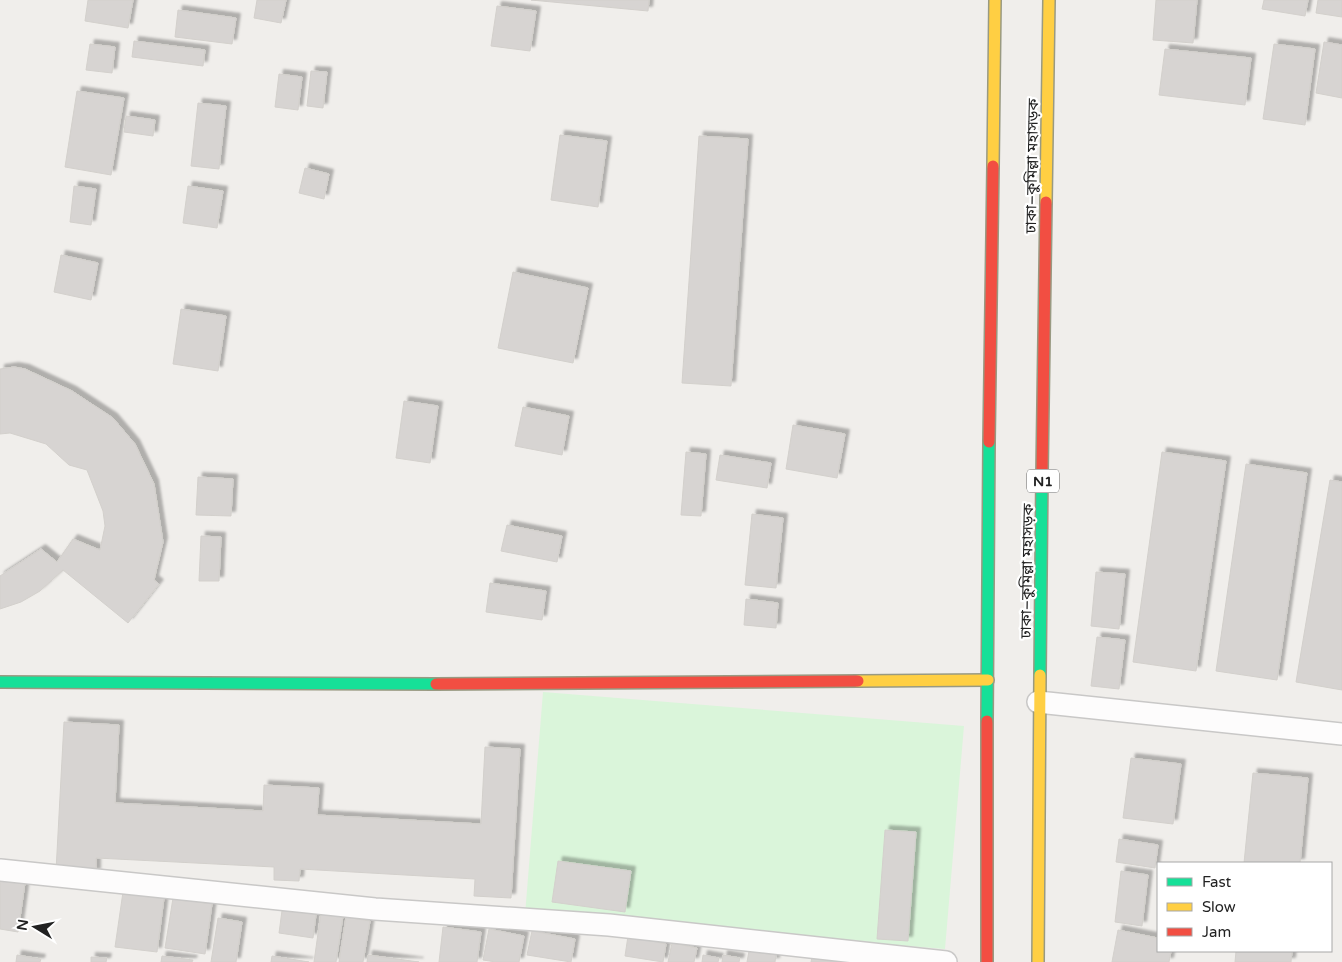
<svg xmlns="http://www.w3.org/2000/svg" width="1342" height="962" font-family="'Varela Round','Noto Sans Bengali',sans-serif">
<defs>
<filter id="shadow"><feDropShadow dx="4.5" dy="-4.5" stdDeviation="1" flood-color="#0004"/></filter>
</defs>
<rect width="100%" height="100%" fill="#f0eeeb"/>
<path fill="#daf5da" d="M543 692 964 726 945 949 525 915Z"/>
<g fill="#d7d4d2" stroke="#d3d0cc" filter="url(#shadow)">
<path d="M88 0H133L128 28 85 21Z"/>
<path d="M257 0H286L281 23 254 18Z"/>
<path d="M531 0H649L648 11Z"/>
<path d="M1156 0H1197L1193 43 1153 40Z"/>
<path d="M1264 0H1308L1305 16 1262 9Z"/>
<path d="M1318 0H1342V17L1316 13Z"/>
<path d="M497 6 536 11 530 51 491 46Z"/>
<path d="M178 10 236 18 232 44 175 37Z"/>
<path d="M134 41 205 50 203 66 132 57Z"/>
<path d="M1324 42 1342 45V98L1316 93Z"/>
<path d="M90 44 115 47 112 73 86 70Z"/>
<path d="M1274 44 1315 49 1305 125 1263 119Z"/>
<path d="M1165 49 1251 58 1245 105 1159 95Z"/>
<path d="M311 71 327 72 323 108 307 106Z"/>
<path d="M279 74 302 77 298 110 275 107Z"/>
<path d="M77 91 124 98 111 175 65 167Z"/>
<path d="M198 103 226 106 219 169 191 166Z"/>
<path d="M126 116 155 120 153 136 124 132Z"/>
<path d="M560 135 607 141 598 207 551 200Z"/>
<path d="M699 136 748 139 731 386 682 383Z"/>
<path d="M305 168 329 174 324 199 299 193Z"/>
<path d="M74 186 96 189 91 225 70 222Z"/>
<path d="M188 186 223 191 217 228 183 223Z"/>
<path d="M61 255 98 263 91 300 54 292Z"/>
<path d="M513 272 588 288 573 363 498 348Z"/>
<path d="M181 309 226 316 218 371 173 364Z"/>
<path d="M14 367 25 369 72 391 113 418 135 444 154 484 163 542 154 580 159 584 128 623 63 570 40 591 21 602 0 609V576L41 549 57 562 73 539 100 550 105 526 103 511 87 470 69 465 46 444 10 433 0 434V369Z"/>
<path d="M404 401 438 406 430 463 396 458Z"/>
<path d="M523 407 569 416 562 455 515 446Z"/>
<path d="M793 425 845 434 837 478 786 469Z"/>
<path d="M686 452 706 454 701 516 681 515Z"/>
<path d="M1162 452 1226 461 1196 671 1133 662Z"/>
<path d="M720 455 771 463 767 488 716 480Z"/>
<path d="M1246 464 1307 473 1277 680 1216 671Z"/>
<path d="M198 477 233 479 231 516 196 515Z"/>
<path d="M1330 480 1342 482V690L1296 682Z"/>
<path d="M752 514 783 518 776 588 745 585Z"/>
<path d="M507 525 562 536 557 562 501 551Z"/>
<path d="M201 536 221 537 219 581H199Z"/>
<path d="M1096 572 1125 574 1119 629 1091 626Z"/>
<path d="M490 583 546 591 542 620 486 612Z"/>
<path d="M746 599 778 603 776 628 744 625Z"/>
<path d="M1097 637 1125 640 1119 689 1091 686Z"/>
<path d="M64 722 119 725 115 803 263 811 264 785 319 788 317 815 481 824 485 747 520 749 511 898 474 896 475 879 300 869 299 881 274 880V867L96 858V873L56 871Z"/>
<path d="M1131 758 1181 764 1173 824 1123 818Z"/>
<path d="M1253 773 1308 778 1300 863H1244Z"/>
<path d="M885 830 916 832 908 941 877 939Z"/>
<path d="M1119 839 1158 845 1155 868 1116 862Z"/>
<path d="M558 861 631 871 625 912 552 902Z"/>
<path d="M1121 871 1148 875 1142 926 1115 922Z"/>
<path d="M0 879 25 883 18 932 0 929Z"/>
<path d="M123 892 164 898 157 952 115 947Z"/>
<path d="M173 898 212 904 205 954 165 948Z"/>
<path d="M283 903 317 907 313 938 279 933Z"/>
<path d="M321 912 343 916 336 962H314Z"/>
<path d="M346 917 370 921 363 962H339Z"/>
<path d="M218 918 242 922 236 962H211Z"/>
<path d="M443 927 481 932 477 962H439Z"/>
<path d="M489 929 524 936 519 962H496L483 960Z"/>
<path d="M1118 930 1158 938V951H1171L1169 962H1112Z"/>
<path d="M532 931 575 939 571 962 527 955Z"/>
<path d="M628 936 666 944 663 962 625 956Z"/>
<path d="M672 943 697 948 694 962H668Z"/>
<path d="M749 951 776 955 775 962H747Z"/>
<path d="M1236 951H1292L1291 962H1235Z"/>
<path d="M17 955 41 959 40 962H16Z"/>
<path d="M368 955 419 962H367Z"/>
<path d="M703 955 719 958 718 962H702Z"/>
<path d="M723 955 740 958 739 962H722Z"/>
<path d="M162 956 193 960 192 962H161Z"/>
<path d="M272 956 309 962H271Z"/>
<path d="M91 957 107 958 106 962H91Z"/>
<path d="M812 957 853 962H811Z"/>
</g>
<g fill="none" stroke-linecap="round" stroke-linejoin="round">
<defs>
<g id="street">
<path d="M1038 702 1342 734"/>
<path d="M0 870 375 909 609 925 946 962"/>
</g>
<g id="fast">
<path d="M1040 675 1042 473"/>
<path d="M0 682 436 684"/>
<path d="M987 721 989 442"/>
</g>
<g id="slow">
<path d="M993 166 995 0"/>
<path d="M1046 202 1049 0"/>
<path d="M858 681 988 680"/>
<path d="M1038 962 1040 675"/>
</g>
<g id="jam">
<path d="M989 442 993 166"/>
<path d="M1042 473 1046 202"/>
<path d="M436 684 858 681"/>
<path d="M987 721V962"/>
</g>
</defs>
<use href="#street" stroke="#c9c8c7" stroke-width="24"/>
<use href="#fast" stroke="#999a82" stroke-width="14"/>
<use href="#slow" stroke="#999a82" stroke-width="14"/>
<use href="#jam" stroke="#999a82" stroke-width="14"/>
<use href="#street" stroke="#fdfcfc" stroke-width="21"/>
<use href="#fast" stroke="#16e098" stroke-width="11"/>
<use href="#slow" stroke="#ffcf43" stroke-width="11"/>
<use href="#jam" stroke="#f24e42" stroke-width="11"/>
</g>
<g text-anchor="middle" stroke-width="4.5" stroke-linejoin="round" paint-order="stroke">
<rect fill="#fff" stroke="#646464" stroke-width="1" x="1027" y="469.5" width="32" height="23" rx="4"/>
<g font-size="14" font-weight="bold" fill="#222">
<text x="1043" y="486">N1</text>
</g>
<g font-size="15" fill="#222" stroke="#fff">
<text transform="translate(1032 166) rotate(-89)" y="5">ঢাকা–কুমিল্লা মহাসড়ক</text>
<text transform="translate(1027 571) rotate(-89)" y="5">ঢাকা–কুমিল্লা মহাসড়ক</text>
</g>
</g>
<rect x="1157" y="862" width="175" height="90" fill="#ffffff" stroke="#a7a7a7"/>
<rect x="1167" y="878" width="25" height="8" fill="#16e098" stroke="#a7a7a7"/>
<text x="1202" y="887" font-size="15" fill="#222222">Fast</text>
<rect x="1167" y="903" width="25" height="8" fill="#ffcf43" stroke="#a7a7a7"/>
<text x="1202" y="912" font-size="15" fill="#222222">Slow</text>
<rect x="1167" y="928" width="25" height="8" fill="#f24e42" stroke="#a7a7a7"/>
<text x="1202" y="937" font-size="15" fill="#222222">Jam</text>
<g transform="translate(35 927) rotate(280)" stroke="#ffffff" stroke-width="4" paint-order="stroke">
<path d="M0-4L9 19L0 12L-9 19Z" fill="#222222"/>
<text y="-8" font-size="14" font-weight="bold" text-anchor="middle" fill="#222222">N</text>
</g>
</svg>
